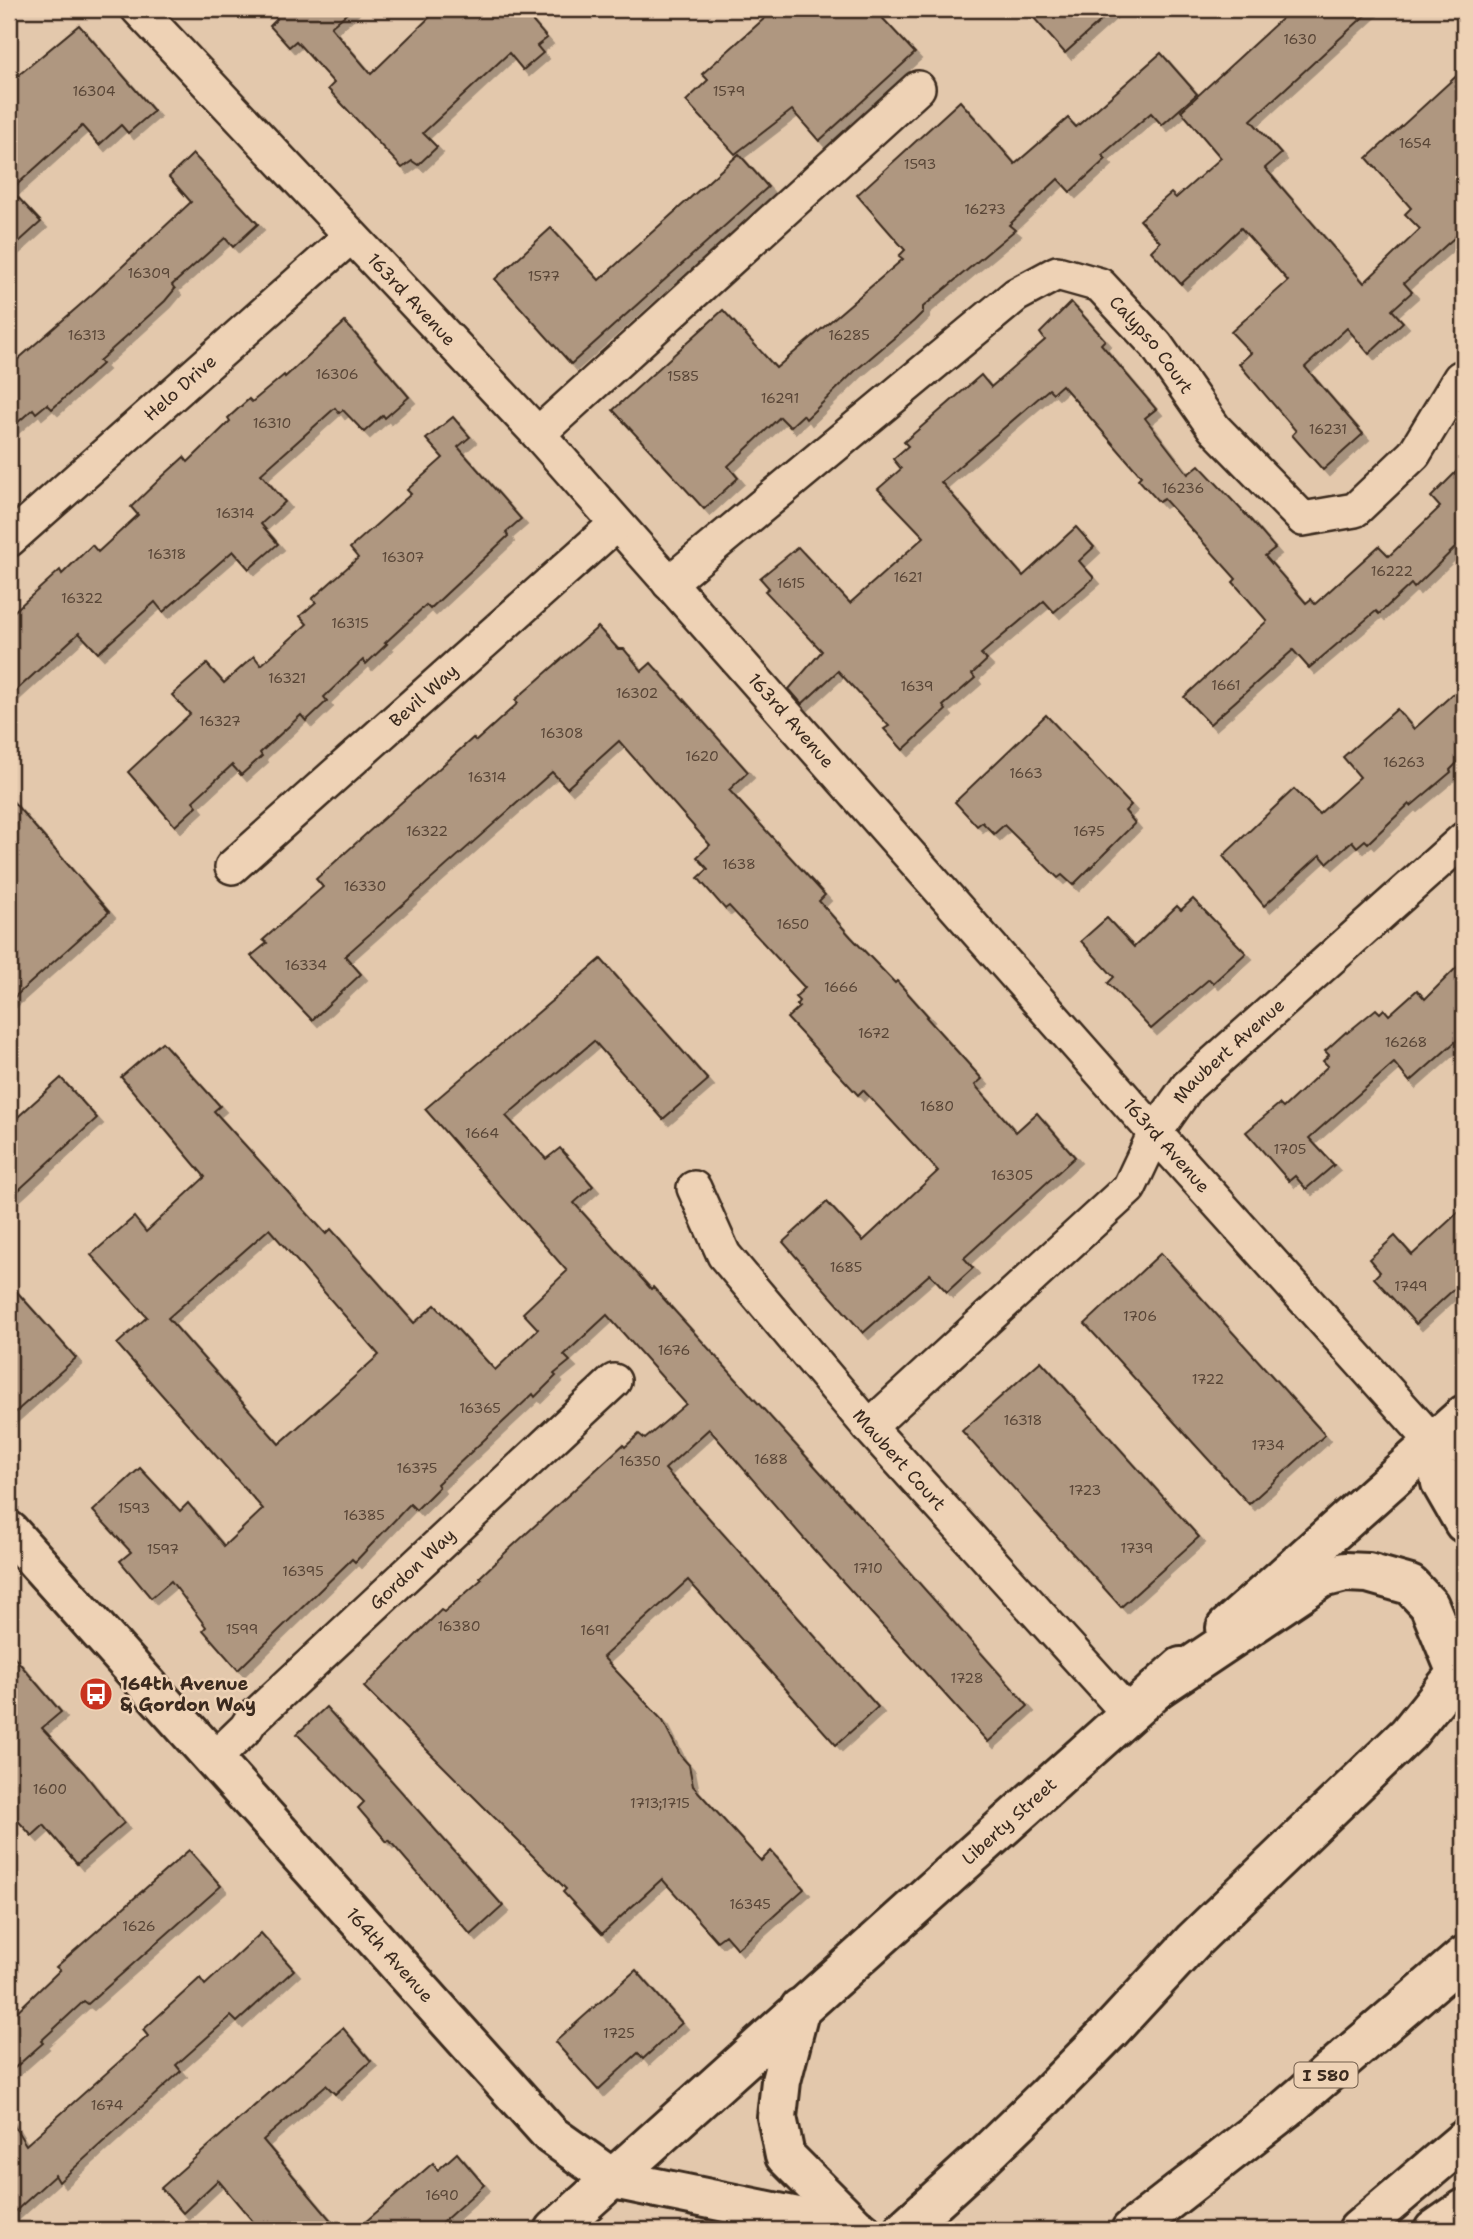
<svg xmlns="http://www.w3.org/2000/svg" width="1473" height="2239" font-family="'Shantell Sans',sans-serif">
<defs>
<filter id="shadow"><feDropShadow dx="6" dy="6" stdDeviation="0" flood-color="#0004"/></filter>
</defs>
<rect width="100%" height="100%" fill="#e3c8ac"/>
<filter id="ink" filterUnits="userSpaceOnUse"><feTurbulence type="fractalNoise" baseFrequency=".0143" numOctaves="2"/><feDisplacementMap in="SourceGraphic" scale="14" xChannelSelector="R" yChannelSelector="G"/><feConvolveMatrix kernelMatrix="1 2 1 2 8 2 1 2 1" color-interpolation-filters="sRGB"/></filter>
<g filter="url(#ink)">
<g fill="#af9780" stroke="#3b2a1e" stroke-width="2" fill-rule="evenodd" filter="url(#shadow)">
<path d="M269 9H352L331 27 371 74 438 9H522L547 38 537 46 543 53 523 70 509 53 423 133 437 147 418 165 412 161 402 168 328 89 334 83 296 41 289 47 270 26 277 19Z"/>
<path d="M775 9H874L915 53 819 141 792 110 735 154 686 101 708 80 702 74Z"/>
<path d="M1026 9H1114L1065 53Z"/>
<path d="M1292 9H1372L1251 120 1281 154 1265 168 1364 283 1420 229 1405 214 1411 208 1367 158 1464 69V229L1404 283 1412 292 1392 310 1403 322 1369 354 1347 328 1305 367 1363 434 1323 470 1292 435 1296 431 1239 364 1251 353 1231 332 1288 281 1241 228 1181 284 1151 251 1160 242 1140 220 1171 193 1176 198 1221 158 1181 111Z"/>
<path d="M79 25 154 111 128 133 121 125 99 145 82 126 11 190 41 222 9 251V83Z"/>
<path d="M1161 53 1197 94 1162 125 1151 113 1102 155 1106 159 1070 192 1058 179 1009 225 1015 230 923 307V312L914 321 855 371 806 419 803 415 790 427 780 417 728 466 738 478 704 509 613 410 723 310 776 368 903 259 899 256 905 250 857 195 960 101 1015 164 1068 118 1076 127Z"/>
<path d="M193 154 258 224 233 247 225 238 172 285 175 289 165 301 99 361 102 364 52 409 47 404 36 413 33 409 9 430V367L95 292 191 202 169 177Z"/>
<path d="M739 154 768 187 571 364 495 279 551 228 599 280Z"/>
<path d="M1071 302 1105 340 1101 344 1156 409 1145 418 1188 474 1199 465 1249 518 1275 548 1265 556 1306 603 1311 599 1315 604 1379 546 1389 556 1440 507 1431 497 1464 464V539L1414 588 1411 584 1379 614 1376 611 1309 668 1293 650 1210 724 1184 697 1267 621 1233 582 1236 579 1193 531 1164 499 1159 502 1138 479 1141 476 1062 385 1053 393 1049 389 941 482 1023 576 1076 527 1094 547 1079 561 1094 578 1054 612 1044 601 981 654 987 660 972 674 975 678 943 706 946 710 903 750 884 729 889 726 838 671 802 704 789 689 822 651 765 591 769 588 760 578 798 547 850 603 924 537 878 489 901 469 893 459 908 446 904 442 981 375 991 387 1045 340 1040 333Z"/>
<path d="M345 322 409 397 385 418 383 415 364 432 343 410 339 413 335 408 261 474 285 502 261 524 278 544 249 569 233 551 163 612 155 602 98 653 79 633 9 697V616L60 570 62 574 92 545 98 552 138 515 131 507 163 476 184 457 188 462 230 421 228 418 249 399 252 402 284 375 285 377Z"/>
<path d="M453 417 470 437 458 447 521 519 506 532 508 536 430 609 426 605 385 643 387 644 366 664 363 660 324 697 327 701 306 721 301 715 260 753 262 756 241 775 232 765 193 801 197 806 175 826 128 772 190 714 172 695 207 664 224 683 254 656 261 665 307 624 300 616 316 602 312 599 358 558 350 548 411 494 407 490 443 458 426 439Z"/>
<path d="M598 627 618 649H624L642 671 651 663 748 772 729 790 825 895 819 901 851 937 895 983 897 981 928 1016 926 1017 982 1079 975 1085 1016 1132 1037 1113 1075 1157 964 1258 973 1268 947 1292 930 1274 863 1333 783 1242 827 1202 863 1241 938 1171 863 1090 858 1095 787 1018 799 1007 796 1005 799 1001 795 997 805 988 729 906 725 909 698 878 708 869 697 857 710 845 619 741 567 788 552 772 345 956 361 974 312 1020 251 956 267 943 263 940 323 887 316 879 473 738 476 741 518 703 515 700Z"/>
<path d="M1464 684V756L1450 770 1451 772 1411 806 1409 804 1368 843 1365 840 1357 847 1352 841 1327 863 1320 855 1264 906 1223 856 1294 789 1319 814 1360 777 1343 757 1397 709 1414 729Z"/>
<path d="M1046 715 1131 805 1125 811 1135 823 1073 885 1062 875 1058 878 1004 825 994 834 982 822 977 826 955 802Z"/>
<path d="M9 797 109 912 9 1002Z"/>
<path d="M1193 899 1246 953 1213 983 1209 979 1151 1029 1108 983 1114 977 1081 941 1107 918 1134 947 1177 906 1181 910Z"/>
<path d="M601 959 708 1080 663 1119 594 1041 506 1116 546 1159 560 1148 593 1186 574 1203 651 1289 653 1287 849 1504 1028 1706 988 1742 806 1541 709 1429 665 1469 878 1707 836 1745 688 1580 603 1657 663 1721 680 1755 689 1765 693 1786 761 1861 771 1851 804 1889 737 1949 725 1935 717 1941 662 1879 602 1934 563 1892 566 1889 364 1687 441 1610 444 1612 482 1579 480 1577 505 1553 623 1445 625 1447 639 1434 645 1439 686 1404 607 1315 564 1355 570 1361 554 1374 556 1376 535 1397 533 1394 437 1484 439 1487 416 1510 410 1504 355 1562 352 1559 238 1670 203 1630 206 1627 171 1581 151 1598 120 1561 131 1552 93 1511 140 1468 180 1511 188 1503 224 1546 263 1509 117 1344 147 1317 91 1255 134 1217 146 1232 205 1177 121 1077 162 1042 220 1106 214 1111 326 1234 331 1229 414 1323 435 1305 495 1370 538 1329 523 1313 567 1271 425 1109ZM269 1229 379 1355 279 1444 168 1318Z"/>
<path d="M1464 960V1034L1410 1082 1394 1063 1309 1138 1334 1165 1306 1189 1295 1176 1289 1181 1246 1132 1279 1104 1283 1108 1328 1066 1323 1061 1329 1055 1325 1051 1346 1032 1347 1033 1376 1009 1380 1013 1384 1009 1389 1015 1417 990 1425 999Z"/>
<path d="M61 1078 97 1118 9 1199V1125Z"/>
<path d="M1464 1207V1280L1416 1324 1374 1278 1380 1272 1369 1259 1395 1236 1412 1255Z"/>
<path d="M1161 1253 1325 1435 1249 1504 1085 1324Z"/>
<path d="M9 1283 76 1358 9 1418Z"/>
<path d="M1041 1361 1199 1537 1121 1607 962 1431Z"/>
<path d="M9 1651 61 1712 42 1728 84 1773 124 1823 77 1864 44 1825 32 1836 9 1811Z"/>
<path d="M326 1707 503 1906 471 1935 389 1840 387 1842 358 1808 364 1802 297 1734Z"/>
<path d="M189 1850 221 1886 88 2004 84 2001 41 2041 43 2043 9 2073V2019L60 1970 56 1967Z"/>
<path d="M261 1933 294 1970 237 2022 231 2016 176 2065 181 2071 59 2182 55 2175 9 2217V2118L26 2145 148 2036 143 2030 200 1978 205 1985Z"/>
<path d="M636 1970 682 2023 643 2059 638 2053 598 2090 555 2042Z"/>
<path d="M343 2028 371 2061 335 2094 326 2085 263 2140 339 2230H260L218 2180 183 2213 161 2188Z"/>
<path d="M457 2153 484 2185 434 2230H356L433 2163 438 2170Z"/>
</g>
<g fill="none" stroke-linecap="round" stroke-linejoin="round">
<defs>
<g id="street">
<path id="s1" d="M138 9 538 434 1155 1133 1434 1443"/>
<path d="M538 434 918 88"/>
<path id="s2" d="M9 540 351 236"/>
<path id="s3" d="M669 583 1016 295 1057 273 1100 285 1156 345 1214 428 1303 519 1355 510 1414 454 1460 378"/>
<path id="s4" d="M232 867 616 524"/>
<path id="s5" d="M694 1188 724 1255 869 1427 1129 1714"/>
<path id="s6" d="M869 1427 1129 1188 1155 1133 1188 1086 1464 839"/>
<path id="s7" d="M214 1759 246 1728 251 1720 614 1381"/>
</g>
<g id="secondary">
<path id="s8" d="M9 1531 551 2135 613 2179 861 2230"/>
<path d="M1226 1628 1464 1415"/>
<path d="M800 2008 781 2081 777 2117 785 2156 859 2230"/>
<path id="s9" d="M555 2230 1181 1667"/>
</g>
<g id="highway">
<path d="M1464 1442 1434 1443 1441 1483 1464 1523"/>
<path d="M1155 1690 1322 1578 1345 1572 1368 1573 1410 1585 1429 1605 1457 1673"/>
<path d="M903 2230 983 2157 1045 2097 1110 2031 1194 1940 1408 1734 1457 1673 1464 1655"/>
<path d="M1131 2230 1286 2109 1464 1956"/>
<path d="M1358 2230 1464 2140"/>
<path d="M1434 2230 1464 2209"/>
</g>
</defs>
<use href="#street" stroke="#3b2a1e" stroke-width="38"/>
<use href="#secondary" stroke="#3b2a1e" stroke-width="44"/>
<use href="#highway" stroke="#3b2a1e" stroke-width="44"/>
<use href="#street" stroke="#eed2b5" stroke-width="33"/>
<use href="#secondary" stroke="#eed2b5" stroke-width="38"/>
<use href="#highway" stroke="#eed2b5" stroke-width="38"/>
</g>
</g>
<defs>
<symbol id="bus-disc" viewBox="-11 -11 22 22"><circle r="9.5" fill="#c8321e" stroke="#eed2b5"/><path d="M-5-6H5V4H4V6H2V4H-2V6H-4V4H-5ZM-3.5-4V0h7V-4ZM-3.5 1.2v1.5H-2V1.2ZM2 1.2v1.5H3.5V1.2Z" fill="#fff"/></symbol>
</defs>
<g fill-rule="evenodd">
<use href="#bus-disc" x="77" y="1675" width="38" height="38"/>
</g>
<g text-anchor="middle" stroke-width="5" stroke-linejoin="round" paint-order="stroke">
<g font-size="14" fill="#584536">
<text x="1300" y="44">1630</text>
<text x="94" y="96">16304</text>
<text x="729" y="96">1579</text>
<text x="1415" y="148">1654</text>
<text x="920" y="169">1593</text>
<text x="985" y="214">16273</text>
<text x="149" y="278">16309</text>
<text x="544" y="281">1577</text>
<text x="87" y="340">16313</text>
<text x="849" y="340">16285</text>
<text x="337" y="379">16306</text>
<text x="683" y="381">1585</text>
<text x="780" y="403">16291</text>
<text x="272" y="428">16310</text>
<text x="1328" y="434">16231</text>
<text x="1183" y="493">16236</text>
<text x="235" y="518">16314</text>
<text x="167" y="559">16318</text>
<text x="403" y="562">16307</text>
<text x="1392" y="576">16222</text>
<text x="908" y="582">1621</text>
<text x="791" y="588">1615</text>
<text x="82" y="603">16322</text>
<text x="350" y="628">16315</text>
<text x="287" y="683">16321</text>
<text x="1226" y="690">1661</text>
<text x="917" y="691">1639</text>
<text x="637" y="698">16302</text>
<text x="220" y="726">16327</text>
<text x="562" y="738">16308</text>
<text x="702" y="761">1620</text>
<text x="1404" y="767">16263</text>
<text x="1026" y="778">1663</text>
<text x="487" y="782">16314</text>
<text x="427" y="836">16322</text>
<text x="1089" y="836">1675</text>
<text x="739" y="869">1638</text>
<text x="365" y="891">16330</text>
<text x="793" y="929">1650</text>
<text x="306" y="970">16334</text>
<text x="841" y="992">1666</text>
<text x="874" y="1038">1672</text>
<text x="1406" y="1047">16268</text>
<text x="937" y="1111">1680</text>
<text x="482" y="1138">1664</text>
<text x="1290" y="1154">1705</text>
<text x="1012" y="1180">16305</text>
<text x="846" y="1272">1685</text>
<text x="1411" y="1291">1749</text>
<text x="1140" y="1321">1706</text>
<text x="674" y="1355">1676</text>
<text x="1208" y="1384">1722</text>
<text x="480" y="1413">16365</text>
<text x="1023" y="1425">16318</text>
<text x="1268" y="1450">1734</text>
<text x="771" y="1464">1688</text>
<text x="640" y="1466">16350</text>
<text x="417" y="1473">16375</text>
<text x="1085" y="1495">1723</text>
<text x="134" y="1513">1593</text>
<text x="364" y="1520">16385</text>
<text x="1137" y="1553">1739</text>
<text x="163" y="1554">1597</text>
<text x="868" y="1573">1710</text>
<text x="303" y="1576">16395</text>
<text x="459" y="1631">16380</text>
<text x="242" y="1634">1599</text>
<text x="595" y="1635">1691</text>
<text x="967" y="1683">1728</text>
<text x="50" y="1794">1600</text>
<text x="660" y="1808">1713;1715</text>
<text x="750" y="1909">16345</text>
<text x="139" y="1931">1626</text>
<text x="619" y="2038">1725</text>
<text x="107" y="2110">1674</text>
<text x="442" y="2200">1690</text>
</g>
<rect fill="#eed2b5" stroke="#715c4b" stroke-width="2" x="1294.5" y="2062.5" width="63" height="25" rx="5"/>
<g font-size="16" font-weight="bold" fill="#3b2a1e">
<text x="1326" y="2081">I 580</text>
</g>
<g font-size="18" fill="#3b2a1e" stroke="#eed2b5">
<text dy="6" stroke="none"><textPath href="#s1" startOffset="399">163rd Avenue</textPath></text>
<text dy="6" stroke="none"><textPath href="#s3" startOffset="621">Calypso Court</textPath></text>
<text dy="6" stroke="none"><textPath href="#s2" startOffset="229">Helo Drive</textPath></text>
<text dy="6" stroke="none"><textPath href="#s4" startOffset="257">Bevil Way</textPath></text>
<text dy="6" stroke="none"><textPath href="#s1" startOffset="966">163rd Avenue</textPath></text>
<text dy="6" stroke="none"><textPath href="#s6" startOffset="525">Maubert Avenue</textPath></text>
<text dy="6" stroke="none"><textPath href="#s1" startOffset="1533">163rd Avenue</textPath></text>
<text dy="6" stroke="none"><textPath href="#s5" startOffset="343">Maubert Court</textPath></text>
<text dy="6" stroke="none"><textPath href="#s7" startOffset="275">Gordon Way</textPath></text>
<text dy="6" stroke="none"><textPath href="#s9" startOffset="611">Liberty Street</textPath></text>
<text dy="6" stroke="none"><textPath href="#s8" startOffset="570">164th Avenue</textPath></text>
</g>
<g font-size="18" font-weight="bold" fill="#3b2a1e" stroke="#eed2b5" text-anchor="start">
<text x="120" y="1690">164th Avenue<tspan x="120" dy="21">&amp; Gordon Way</tspan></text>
</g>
</g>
<rect width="1473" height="2239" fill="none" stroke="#eed2b5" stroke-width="35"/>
<rect x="18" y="18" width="1438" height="2204" fill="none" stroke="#3b2a1e" stroke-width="2.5" filter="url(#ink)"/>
</svg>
